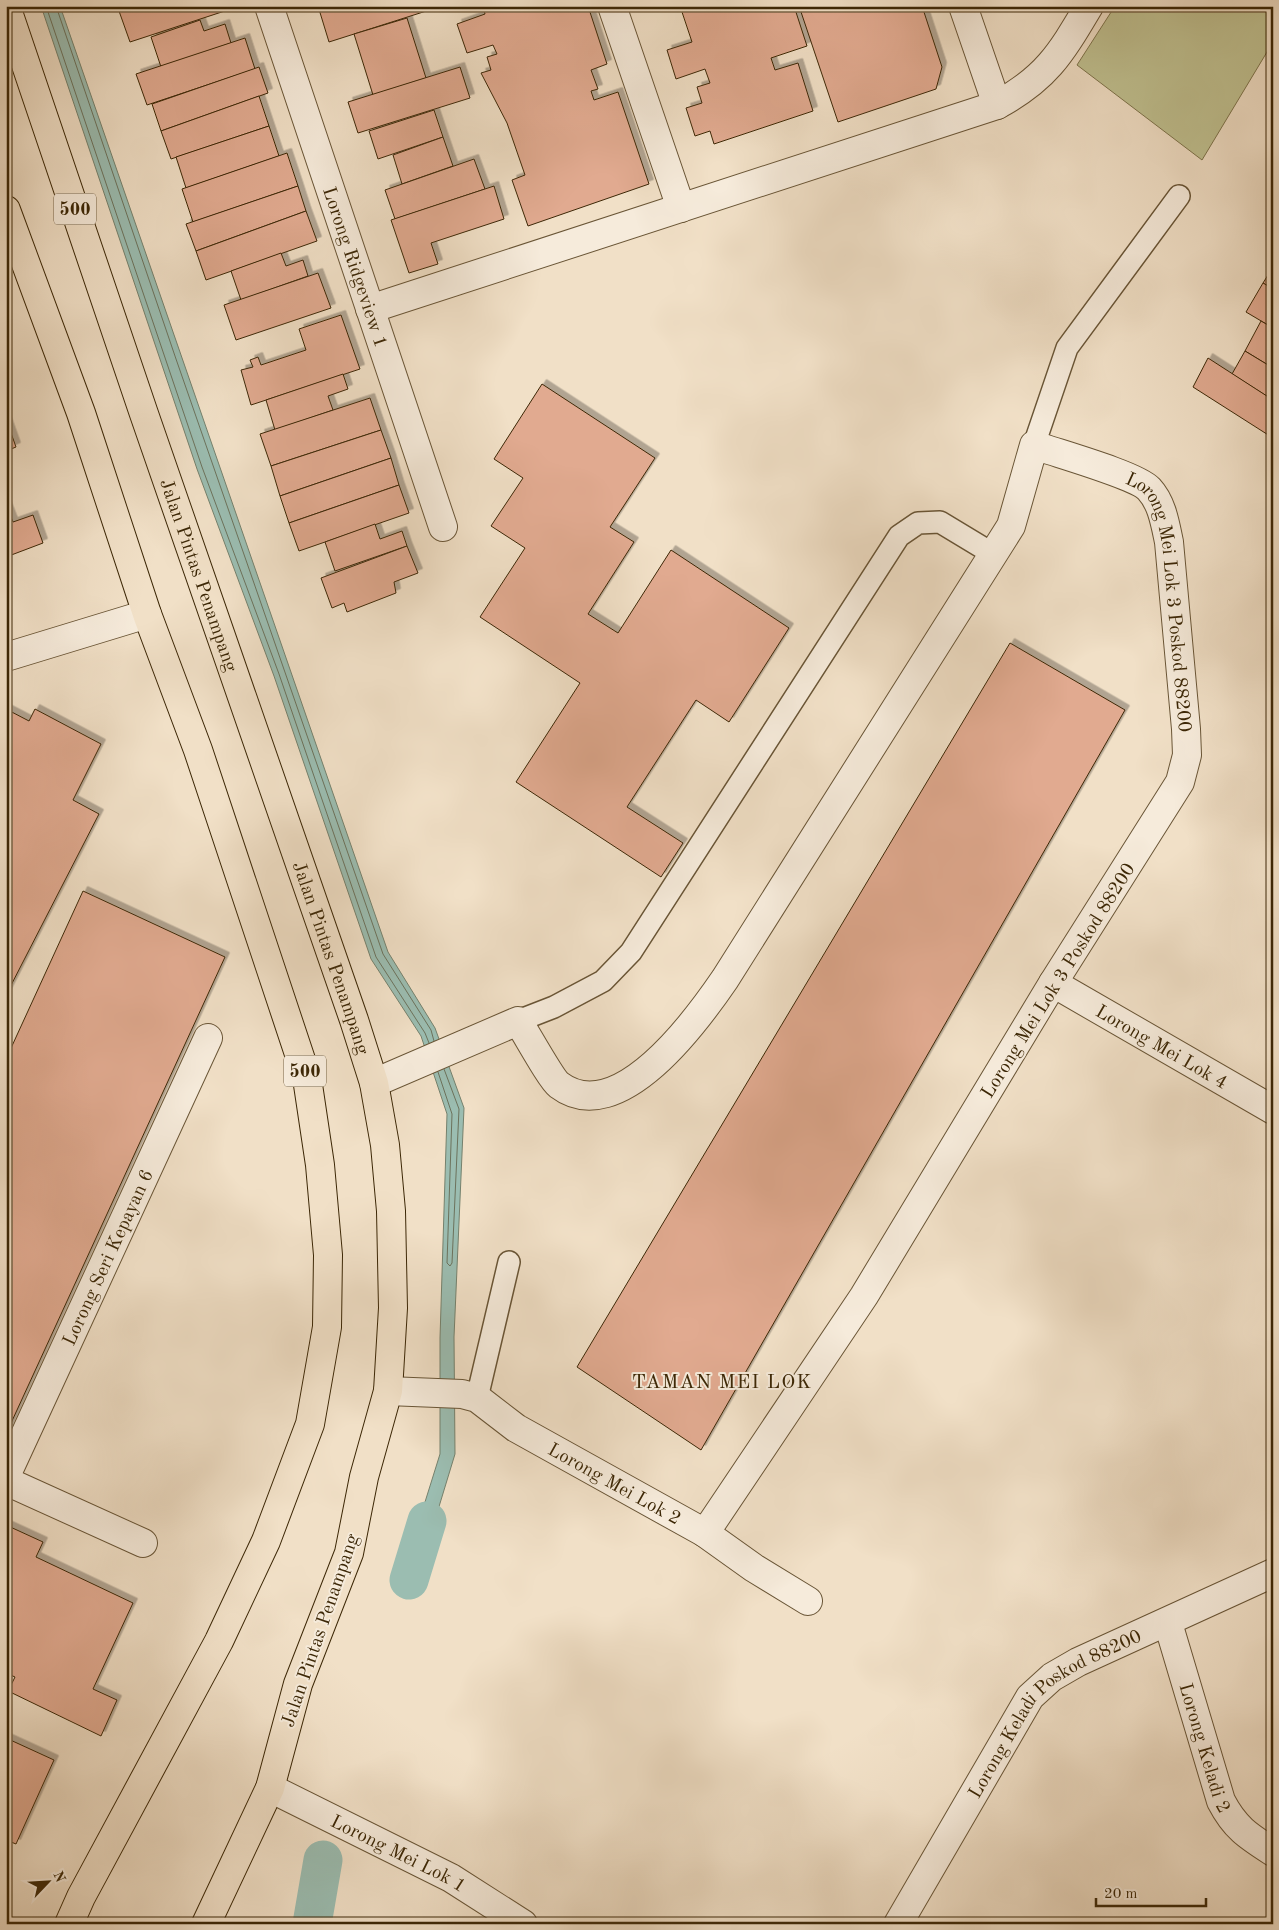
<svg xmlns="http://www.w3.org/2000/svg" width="1279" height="1930" font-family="'Old Standard TT',serif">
<defs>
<filter id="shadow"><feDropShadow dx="4.5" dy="-4.5" stdDeviation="0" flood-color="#0004"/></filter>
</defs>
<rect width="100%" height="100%" fill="#f1e0c7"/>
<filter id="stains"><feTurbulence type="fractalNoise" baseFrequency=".004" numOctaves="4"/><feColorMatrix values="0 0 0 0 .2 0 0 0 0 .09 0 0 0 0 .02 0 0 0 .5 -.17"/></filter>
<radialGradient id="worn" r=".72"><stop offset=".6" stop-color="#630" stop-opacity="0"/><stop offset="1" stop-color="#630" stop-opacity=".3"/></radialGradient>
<path fill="#c0c191" stroke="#7e744c" d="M1115 6H1273V42L1202 160 1077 65Z"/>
<path fill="#9bbdb1" stroke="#75816d" d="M41 6H60L388 952 435 1028 464 1108 454 1337 455 1454 417 1579 405 1566 440 1454V1338L447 1114 421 1036 371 959 274 676 197 469Z"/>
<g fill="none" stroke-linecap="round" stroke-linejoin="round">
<g stroke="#6c725c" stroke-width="1">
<path d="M46 6 202 467 279 674 376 957 425 1033 429 1043"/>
<path d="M56 6 176 359 383 954 431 1030 434 1041"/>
<path d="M438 1072 452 1114 447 1263 450 1266 452 1263 459 1109 444 1069"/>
<path d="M423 1533 425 1536 416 1565 413 1567 411 1563 420 1535Z"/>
</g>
<g stroke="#9bbdb1" stroke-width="39">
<path d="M409 1580 427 1521"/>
<path d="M312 1924 323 1860"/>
</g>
</g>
<g fill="#e1aa90" stroke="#3c2706" filter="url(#shadow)">
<path d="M133 6H237V7L130 42 119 11Z"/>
<path d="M318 6H442L329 42Z"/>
<path d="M483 6H588L607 64 591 70 598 89 591 91 594 100 618 92 649 184 528 226 512 180 525 175 507 123 481 73 491 70 487 57 497 54 493 45 467 53 457 24 485 14Z"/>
<path d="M680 6H794L807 46 771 58 775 70 798 63 813 111 714 144 710 131 695 136 686 108 702 103 697 87 710 83 705 69 676 79 667 50 692 42Z"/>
<path d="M799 6H922L942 67 936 89 838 122Z"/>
<path d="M407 18 426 78 373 95 354 34Z"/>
<path d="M200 20 204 31 225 24 231 43 161 67 151 37Z"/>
<path d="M245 38 255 69 147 105 136 74Z"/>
<path d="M259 67 268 93 161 131 152 104Z"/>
<path d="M460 67 470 98 358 133 348 102Z"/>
<path d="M259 96 269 126 171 159 161 131Z"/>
<path d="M434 110 443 137 378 159 369 131Z"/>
<path d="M269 126 279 156 186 188 176 157Z"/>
<path d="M443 137 453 166 402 184 393 155Z"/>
<path d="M287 153 298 186 193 222 182 189Z"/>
<path d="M474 159 485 189 395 219 385 190Z"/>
<path d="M298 186 306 211 196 251 186 224Z"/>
<path d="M494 186 504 219 431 243 438 264 409 273 391 220Z"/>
<path d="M306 211 317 241 206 280 196 251Z"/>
<path d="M281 253 286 266 303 260 308 276 241 300 231 271Z"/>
<path d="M1273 267V289L1263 283Z"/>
<path d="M318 273 331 308 236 340 224 305Z"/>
<path d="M1263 283 1273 289V328L1246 312Z"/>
<path d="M341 315 360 369 251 405 241 370 253 367 250 360 258 357 261 365 306 350 299 329Z"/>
<path d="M1261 321 1273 328V368L1245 351Z"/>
<path d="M1245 351 1273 368V400L1232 374Z"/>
<path d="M1208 358 1273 400V438L1193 387Z"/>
<path d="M343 374 348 389 328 396 333 410 275 430 266 400Z"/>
<path d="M542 384 655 458 610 527 634 542 588 614 618 633 671 550 789 628 729 722 696 700 627 807 683 843 661 877 516 782 580 683 480 617 525 548 491 526 523 478 494 459Z"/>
<path d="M370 398 381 430 271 466 260 434Z"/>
<path d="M6 419 16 447 6 451Z"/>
<path d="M381 430 391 458 280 496 271 466Z"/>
<path d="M391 458 399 485 289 523 280 496Z"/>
<path d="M399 485 409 513 299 551 289 523Z"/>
<path d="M6 504 13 522 33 515 43 543 6 557Z"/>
<path d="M375 524 380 539 402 531 407 546 335 571 325 542Z"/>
<path d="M407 546 418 573 394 582 396 593 347 612 344 603 332 608 321 578Z"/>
<path d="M1010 643 1125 710 701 1450 577 1367Z"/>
<path d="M6 709 29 721 35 709 101 744 73 800 99 814 6 995Z"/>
<path d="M83 891 225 957 6 1434V1117L11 1108 6 1106V1059Z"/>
<path d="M6 1525 43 1542 36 1557 133 1603 93 1689 117 1700 101 1736 8 1691 15 1677 6 1673Z"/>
<path d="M6 1738 54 1760 16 1844 6 1840Z"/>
</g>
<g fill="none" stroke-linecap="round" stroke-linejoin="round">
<defs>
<g id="lane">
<path d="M1034 445 1067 348 1179 196"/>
<path d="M518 1021 554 1007 603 981 631 952 899 536 918 523 940 522 993 554"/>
<path d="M477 1398 509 1262"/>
</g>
<g id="street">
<path id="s1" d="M269 6 443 527"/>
<path d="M612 6 681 208"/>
<path d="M963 6 997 105"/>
<path d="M370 309 997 105C1047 78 1061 53 1089 6"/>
<path d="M6 657 147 614"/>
<path id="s2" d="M1053 983 1273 1110"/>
<path id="s3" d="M374 1083 518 1021C526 1033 551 1079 559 1085 618 1130 697 1020 725 979L1011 526 1034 445C1056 453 1136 475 1149 489 1162 503 1165 523 1169 542L1186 729 1187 755 1180 782 1053 983 864 1296 705 1533"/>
<path id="s4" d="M388 1391 462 1394 477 1398 516 1428 705 1533 754 1568 808 1601"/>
<path id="s5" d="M6 1476 208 1038"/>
<path d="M6 1481 143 1543"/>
<path id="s6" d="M1168 1623 1221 1801C1235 1828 1248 1836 1273 1852"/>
<path id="s7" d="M270 1788 451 1878 523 1924"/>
<path id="s8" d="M898 1924 1030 1697 1052 1677 1078 1662 1273 1573"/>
</g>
<g id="primary">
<path id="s9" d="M6 6 143 411 354 1020 374 1083 385 1145 391 1211 393 1308 388 1391 364 1477 349 1553 298 1684 270 1788 206 1924"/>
<path d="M6 210 81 413 147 614 198 750 307 1078 320 1165 328 1255 327 1327 310 1424 266 1541 219 1641 81 1897 69 1924"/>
</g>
</defs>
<use href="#lane" stroke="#695536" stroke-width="24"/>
<use href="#street" stroke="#695536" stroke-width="30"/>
<use href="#primary" stroke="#3c2706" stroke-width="30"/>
<use href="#lane" stroke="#f6ebdb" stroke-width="21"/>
<use href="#street" stroke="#f6ebdb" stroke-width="28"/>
<use href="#primary" stroke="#f1e0c7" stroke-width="28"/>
</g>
<g text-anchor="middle" stroke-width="4" stroke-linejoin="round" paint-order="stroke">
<g fill="#f6ebdb" stroke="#746246" stroke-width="1">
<rect x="54" y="193.5" width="42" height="31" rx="4"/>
<rect x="284" y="1055.5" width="42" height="31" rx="4"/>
</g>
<g font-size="18" font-weight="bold" fill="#3c2706">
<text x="75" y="215">500</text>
<text x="305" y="1077">500</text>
</g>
<g font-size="19" fill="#3c2706" stroke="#f6ebdb">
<text dy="7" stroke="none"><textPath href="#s1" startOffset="275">Lorong Ridgeview 1</textPath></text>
<text dy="7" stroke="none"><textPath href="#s9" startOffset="601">Jalan Pintas Penampang</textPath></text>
<text dy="7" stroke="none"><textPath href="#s3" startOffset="1305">Lorong Mei Lok 3 Poskod 88200</textPath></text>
<text dy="7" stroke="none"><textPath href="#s9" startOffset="1006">Jalan Pintas Penampang</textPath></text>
<text transform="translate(1057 980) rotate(-58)" y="7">Lorong Mei Lok 3 Poskod 88200</text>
<text dy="7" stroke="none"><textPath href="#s2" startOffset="126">Lorong Mei Lok 4</textPath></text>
<text dy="7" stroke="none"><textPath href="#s5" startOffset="241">Lorong Seri Kepayan 6</textPath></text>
<text dy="7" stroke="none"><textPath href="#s4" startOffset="252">Lorong Mei Lok 2</textPath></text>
<text transform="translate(319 1630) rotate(-71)" y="7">Jalan Pintas Penampang</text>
<text dy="7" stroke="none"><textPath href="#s8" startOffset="269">Lorong Keladi Poskod 88200</textPath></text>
<text dy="7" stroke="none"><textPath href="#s6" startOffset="130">Lorong Keladi 2</textPath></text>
<text dy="7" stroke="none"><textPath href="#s7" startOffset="144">Lorong Mei Lok 1</textPath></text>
</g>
<g font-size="20" letter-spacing="1" fill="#3c2706" stroke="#f6ebdb">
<text x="722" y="1388">TAMAN MEI LOK</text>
</g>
</g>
<rect width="1279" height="1930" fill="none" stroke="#f1e0c7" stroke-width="25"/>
<rect x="8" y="8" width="1264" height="1915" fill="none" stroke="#3c2706" stroke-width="2.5"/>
<rect x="12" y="12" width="1254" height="1905" fill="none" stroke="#3c2706"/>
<g transform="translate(48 1882) rotate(65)" stroke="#f6ebdb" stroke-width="4" paint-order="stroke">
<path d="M0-4L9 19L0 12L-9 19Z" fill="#3c2706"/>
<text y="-8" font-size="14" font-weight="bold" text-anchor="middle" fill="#3c2706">N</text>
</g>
<path d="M1096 1898v8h110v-8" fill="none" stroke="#3c2706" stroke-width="2.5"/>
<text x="1104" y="1898" font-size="15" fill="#3c2706" stroke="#f6ebdb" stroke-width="4" paint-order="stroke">20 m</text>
<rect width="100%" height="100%" filter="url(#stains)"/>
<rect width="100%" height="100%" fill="url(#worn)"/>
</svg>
